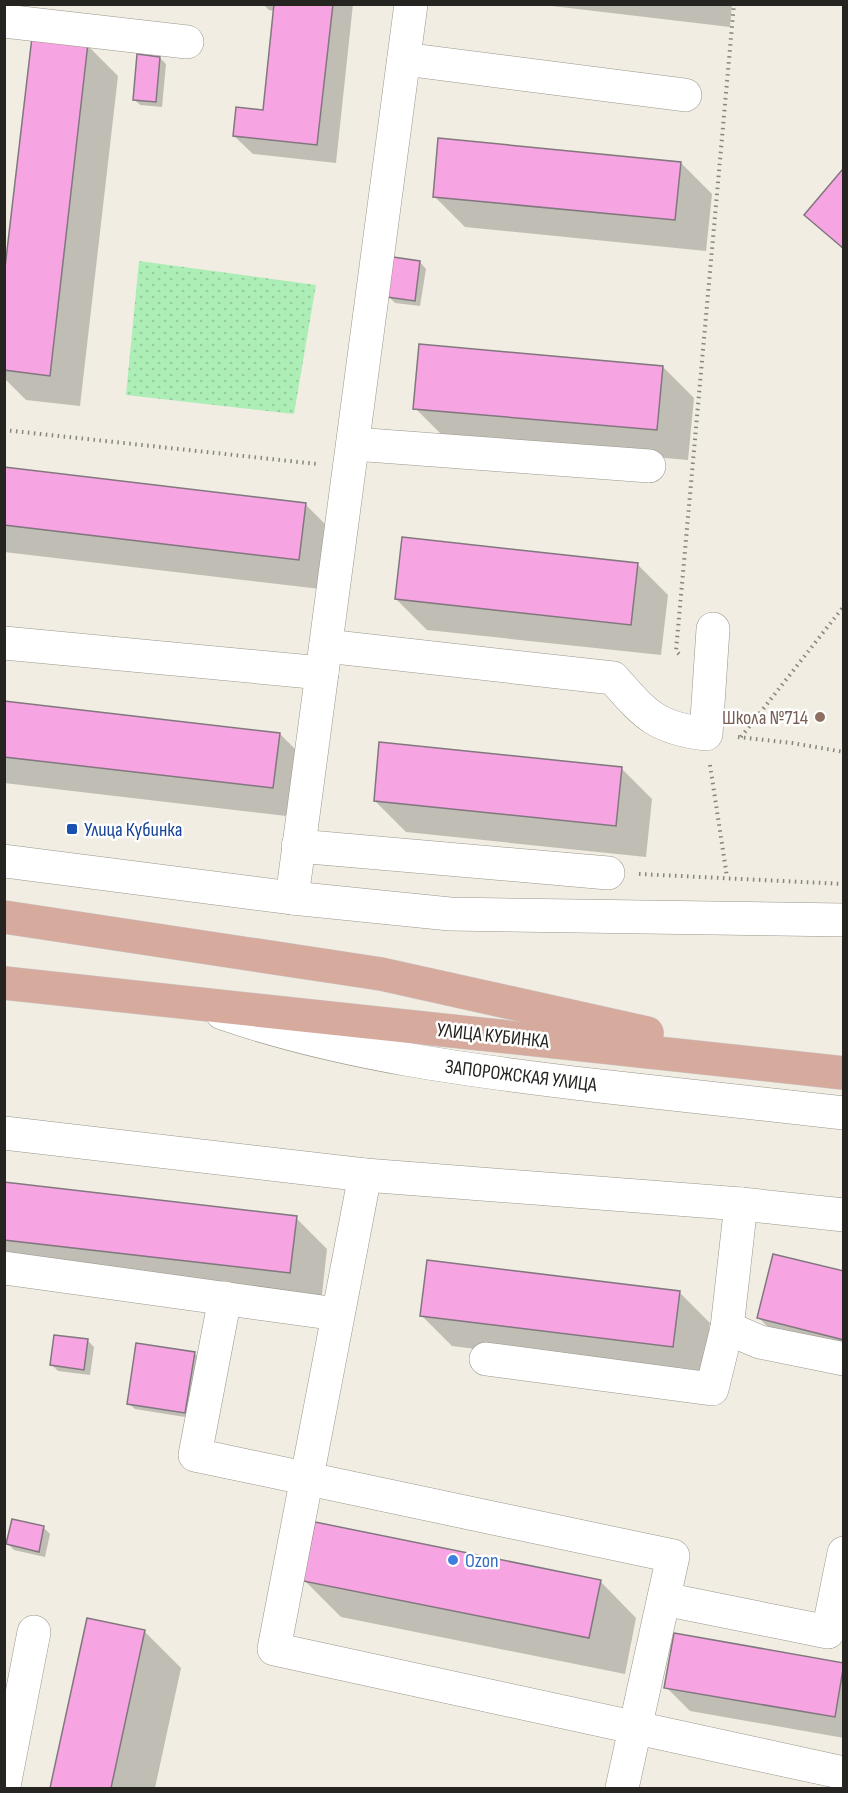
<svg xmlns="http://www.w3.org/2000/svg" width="848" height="1793" font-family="'Sofia Sans Condensed',sans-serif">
<defs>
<pattern id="grass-dots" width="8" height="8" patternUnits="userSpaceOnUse" patternTransform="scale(1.5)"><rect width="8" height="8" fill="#adeeb7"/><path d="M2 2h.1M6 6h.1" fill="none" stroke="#95cc9d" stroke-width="1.8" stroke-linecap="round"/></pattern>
</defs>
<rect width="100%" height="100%" fill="#f1ede2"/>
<path fill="url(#grass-dots)" d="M139 261 316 285 294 414 126 395Z"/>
<g fill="#0003">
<path d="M263 4H353L336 163 253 154 234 136 264 112 275 11 269 10Z"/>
<path d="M535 4H732L730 27Z"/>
<path d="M87 45 118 76 80 406 26 400 4 378V289Z"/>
<path d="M160 58 166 64 162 107 140 105 134 99Z"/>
<path d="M681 163 712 194 706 251 465 227 434 196Z"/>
<path d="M844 174V250L806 215Z"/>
<path d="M420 262 426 269 420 306 395 303 389 297Z"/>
<path d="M663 367 694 398 688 460 446 439 415 408Z"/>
<path d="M4 469 305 504 336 535 329 590 4 552Z"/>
<path d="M637 564 668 595 661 655 427 630 396 599Z"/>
<path d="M4 702 280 734 311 765 304 818 4 783Z"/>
<path d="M621 768 652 799 646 857 406 832 375 801Z"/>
<path d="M4 1184 296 1218 327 1249 321 1303 4 1262Z"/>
<path d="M844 1273V1362L789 1348 758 1317Z"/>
<path d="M679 1292 710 1323 704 1377 452 1346 421 1315Z"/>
<path d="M88 1341 94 1347 90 1375 58 1371 52 1365Z"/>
<path d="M194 1353 200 1359 191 1418 135 1409 128 1403Z"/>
<path d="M13 1521 44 1528 50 1534 45 1557 14 1550 8 1544Z"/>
<path d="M305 1581H600L636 1618 625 1674 341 1617Z"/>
<path d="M88 1620 145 1632 181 1668 155 1788H52Z"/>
<path d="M843 1664 844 1738 690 1711 666 1687Z"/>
</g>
<g fill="#f7a4e2" stroke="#81777e" stroke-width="1.5">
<path d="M274 4H333L317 145 233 136 236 107 263 110Z"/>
<path d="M32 37 88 43 50 376 4 370V276Z"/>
<path d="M137 54 160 57 156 102 133 100Z"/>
<path d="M438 138 681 162 675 220 433 197Z"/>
<path d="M842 170 844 172V249L804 215Z"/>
<path d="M393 257 420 261 415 301 387 297Z"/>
<path d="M419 344 663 366 657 430 413 409Z"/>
<path d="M4 467 306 503 299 560 4 525Z"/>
<path d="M402 537 638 563 631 625 395 599Z"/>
<path d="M4 701 280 733 273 788 4 757Z"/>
<path d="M379 742 622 767 616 826 374 801Z"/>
<path d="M4 1182 297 1216 290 1273 4 1240Z"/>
<path d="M773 1254 844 1271V1340L757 1318Z"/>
<path d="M427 1260 680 1291 673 1347 420 1316Z"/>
<path d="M54 1335 88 1339 84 1370 50 1365Z"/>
<path d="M136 1343 195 1352 185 1413 127 1404Z"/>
<path d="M12 1519 44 1526 39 1552 6 1544Z"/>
<path d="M315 1522 601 1580 589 1638 303 1581Z"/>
<path d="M87 1618 145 1630 111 1788H50Z"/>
<path d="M674 1633 844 1663 835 1717 664 1688Z"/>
</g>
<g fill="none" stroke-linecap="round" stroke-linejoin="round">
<defs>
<g id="minor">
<path d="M4 21 187 42"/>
<path d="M404 59 685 95"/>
<path d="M354 444 649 466"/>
<path d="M4 643 322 673"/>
<path d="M326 646 613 678C645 714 655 728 706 734L713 629"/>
<path d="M298 846 608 873"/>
<path d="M4 861 292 898 450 914 844 920"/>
<path d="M292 898 411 4"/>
<path d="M222 1013C344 1055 472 1071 600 1086 681 1095 762 1104 844 1113"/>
<path d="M4 1133 365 1175 741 1204 844 1215"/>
<path d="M365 1175 274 1649 844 1773"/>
<path d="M4 1268 337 1314"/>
<path d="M225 1298 195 1455 673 1556 622 1788"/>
<path d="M727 1328 760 1342 844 1359"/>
<path d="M486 1359 712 1389 727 1328 741 1204"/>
<path d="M664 1599 828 1632 844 1553"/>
<path d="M4 1786 34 1632"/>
</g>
<g id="major">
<path d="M4 917 381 974 647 1033"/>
<path d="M4 983 844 1073"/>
</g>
</defs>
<use href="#minor" stroke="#9a968c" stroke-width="34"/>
<use href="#major" stroke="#cbcac9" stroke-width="34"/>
<g stroke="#87857d" stroke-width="4" stroke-dasharray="1.5 4.5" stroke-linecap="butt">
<path d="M4 430 317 464"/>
<path d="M679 654 676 651 734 4"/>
<path d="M738 737 792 743 844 752"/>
<path d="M741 737 844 606"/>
<path d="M710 765 727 877"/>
<path d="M639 874 844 884"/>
</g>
<use href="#minor" stroke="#fff" stroke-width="33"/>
<use href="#major" stroke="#d6aa9d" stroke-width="33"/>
</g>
<circle fill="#8d6e63" stroke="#fff" stroke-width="2" cx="820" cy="717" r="6"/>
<rect fill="#1a4fb4" stroke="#fff" stroke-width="2" x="66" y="823" width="12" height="12" rx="3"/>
<circle fill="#3f7fe0" stroke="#fff" stroke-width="2" cx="453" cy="1560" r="6"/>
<g text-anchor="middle" stroke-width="5" stroke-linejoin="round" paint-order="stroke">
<g font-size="20" fill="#785e54" stroke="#fff" text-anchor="end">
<text x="808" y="724">Школа №714</text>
</g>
<g font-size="20" fill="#164399" stroke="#fff" text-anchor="start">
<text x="84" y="836">Улица Кубинка</text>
</g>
<g font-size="20" fill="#252420" stroke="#fff">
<text transform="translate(493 1035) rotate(6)" y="7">УЛИЦА КУБИНКА</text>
<text transform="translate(521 1075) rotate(7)" y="7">ЗАПОРОЖСКАЯ УЛИЦА</text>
</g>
<g font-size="20" fill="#366cbe" stroke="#fff" text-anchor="start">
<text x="465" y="1567">Ozon</text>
</g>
</g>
<rect width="848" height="1793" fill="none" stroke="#252420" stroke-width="12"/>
</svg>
